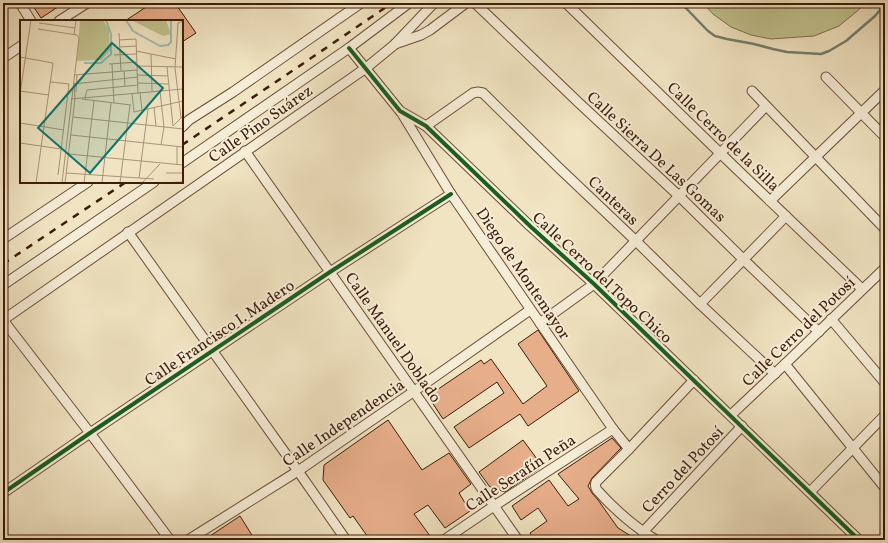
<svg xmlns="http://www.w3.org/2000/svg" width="888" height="543" font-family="Vollkorn,serif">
<rect width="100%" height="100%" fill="#f1e4c2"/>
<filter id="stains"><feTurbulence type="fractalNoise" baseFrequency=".005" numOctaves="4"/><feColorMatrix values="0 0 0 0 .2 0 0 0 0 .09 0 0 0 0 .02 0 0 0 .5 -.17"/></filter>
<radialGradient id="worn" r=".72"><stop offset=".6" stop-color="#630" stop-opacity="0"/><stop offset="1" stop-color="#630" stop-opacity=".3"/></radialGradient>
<path fill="#c1c28e" stroke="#7f6f4c" d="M703 3H867L839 26 814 36 771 39 751 35 731 27 713 14Z"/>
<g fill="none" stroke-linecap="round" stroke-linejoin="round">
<path stroke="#757e6e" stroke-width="2.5" d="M681 3 708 31 715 36 727 39 754 44 773 49 787 52 821 54 829 51 846 41 875 16 885 4"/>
</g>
<g fill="#e7ae8a" stroke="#3d1c09">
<path d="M31 3H64L41 18Z"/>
<path d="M152 3H175L196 33 182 42V21H125Z"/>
<path d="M538 330 579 391 528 426 520 414 469 448 454 427 504 393 497 382 443 419 428 396 481 360 484 364 491 359 523 404 547 386 518 344Z"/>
<path d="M388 420 422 470 449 453 471 484 459 493 470 511 445 528 428 505 414 514 433 540H370L353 516 350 518 323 480 324 465Z"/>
<path d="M612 438 621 448 592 478 588 486 592 493 598 500 618 528 631 536 625 540H535L530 533 547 521 538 508 521 520 512 506 549 480 568 506 579 499 558 474Z"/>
<path d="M523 440 537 459 535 461 540 468 505 492 490 487 479 472Z"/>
<path d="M240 516 255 540H204Z"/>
</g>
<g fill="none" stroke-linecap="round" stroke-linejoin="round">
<defs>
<g id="street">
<path d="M20 3 31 21"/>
<path d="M475 3 578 102 679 196 744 260 819 332"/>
<path d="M566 3 720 153 862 289"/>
<path d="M59 21 87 3"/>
<path d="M395 44 421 35 430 30 466 3"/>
<path d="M349 48 400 111 426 126 530 226 594 284 859 540"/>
<path d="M3 58 21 46"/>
<path d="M826 77 885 137"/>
<path d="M752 91 885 229"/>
<path d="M401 112 451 194 540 323 613 429 629 449"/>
<path d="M426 126 473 93 478 92 483 93 558 167 636 241 700 304 775 374"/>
<path d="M182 127 189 120 233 92 361 3"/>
<path d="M245 151 518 540"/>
<path d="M182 163 349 48 409 3"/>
<path d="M770 201 885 90"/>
<path d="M128 232 298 471 346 540"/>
<path d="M3 239 88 182"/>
<path d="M3 285 154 182"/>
<path d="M700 304 786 216"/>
<path d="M831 319 885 383"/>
<path d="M3 320 366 68 394 45 434 3"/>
<path d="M3 320 90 433 170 540"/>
<path d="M540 323 594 284 766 106"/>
<path d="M785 364 885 488"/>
<path d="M731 415 785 364 885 268"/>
<path d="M810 492 885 415"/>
<path d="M3 493 90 433 330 272 451 194"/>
<path d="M643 532 742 426"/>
<path d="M188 540 298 471 413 392 530 310"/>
<path d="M444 540 494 506 613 429"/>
<path d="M656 540C633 526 615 510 597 490 595 487 595 485 596 482L629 449 694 380"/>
</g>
</defs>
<use href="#street" stroke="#6a4e37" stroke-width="11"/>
<use href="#street" stroke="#f6edd7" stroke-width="9"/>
<g stroke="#3d1c09" stroke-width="2.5" stroke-dasharray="7 7" stroke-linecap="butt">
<path d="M182 145 298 67 392 3"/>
<path d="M3 264 126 182"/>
</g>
<defs>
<g id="cycleway">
<path d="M349 48 400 111 426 126 530 226 594 284 859 540"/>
<path d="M3 493 90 433 330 272 451 194"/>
</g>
</defs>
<use href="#cycleway" stroke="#f6edd7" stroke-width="6"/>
<use href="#cycleway" stroke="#1b5e20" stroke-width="4"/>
</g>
<g text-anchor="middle" stroke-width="4" stroke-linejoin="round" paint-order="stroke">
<g font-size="16" fill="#3d1c09" stroke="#f6edd7">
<text transform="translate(260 123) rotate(-35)" y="6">Calle Pino Suárez</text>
<text transform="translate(724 136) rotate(44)" y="6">Calle Cerro de la Silla</text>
<text transform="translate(657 156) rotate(43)" y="6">Calle Sierra De Las Gomas</text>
<text transform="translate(614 200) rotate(44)" y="6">Canteras</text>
<text transform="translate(524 273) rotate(56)" y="6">Diego de Montemayor</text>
<text transform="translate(603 277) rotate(43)" y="6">Calle Cerro del Topo Chico</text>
<text transform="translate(798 331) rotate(-44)" y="6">Calle Cerro del Potosí</text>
<text transform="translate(219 332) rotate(-34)" y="6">Calle Francisco I. Madero</text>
<text transform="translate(394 337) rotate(55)" y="6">Calle Manuel Doblado</text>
<text transform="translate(343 422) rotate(-34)" y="6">Calle Independencia</text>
<text transform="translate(682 469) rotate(-47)" y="6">Cerro del Potosí</text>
<text transform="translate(520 472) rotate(-33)" y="6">Calle Serafín Peña</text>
</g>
</g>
<g transform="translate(20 20)">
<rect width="163" height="163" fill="#f1e4c2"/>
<path d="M60 0H83L89 10 90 30 81 40 57 41ZM111 0H146L151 14 143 16Z" fill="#c1c28e"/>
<path fill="none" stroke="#9bbfb1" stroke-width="2" d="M106 0 113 11 140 26 148 25 151 22V0M64 43H81L91 34V14L86 0"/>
<path fill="none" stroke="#a99478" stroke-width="1" d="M19 3 55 8M18 9 57 15 59 18 42 163M99 13 101 51M54 15 56 0M99 20 116 19 118 73M100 27 116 26M116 31 156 39M131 34 132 71M94 35 116 34M0 37 33 43 16 163M89 44 117 42M92 44 94 83M117 46 163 47M147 47 153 106M104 51 105 66M54 55 117 50M117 55 148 56M31 62 49 64 38 155M118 63 148 64M53 64 118 57M0 71 29 75M140 71 144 107 141 125M56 72 57 55M120 72 122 91M112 73 114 92 163 81M0 74 11 0M65 78 67 70 118 65M51 79 163 69M62 79 111 85M134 87 136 106M53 97 163 109M161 98 155 48 158 3 163 1M0 103 44 110M153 106 163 96M51 115 163 127M0 123 41 129M157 127V145M49 134 163 145M46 153 134 159M146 153H163M119 158 128 89M45 163 55 79 54 63M64 163 74 81M82 163 91 83M100 163 110 85M122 163 140 144M138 163 163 162"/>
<path fill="#0f766e" fill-opacity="0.15" stroke="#0f766e" stroke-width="2" d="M92 23 143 68 70 153 18 108Z"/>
<rect width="163" height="163" fill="none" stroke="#3d1c09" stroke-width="2"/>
</g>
<rect width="888" height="543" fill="none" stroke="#f1e4c2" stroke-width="16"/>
<rect x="4" y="4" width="880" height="535" fill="none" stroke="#3d1c09" stroke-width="2"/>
<rect x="8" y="8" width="872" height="527" fill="none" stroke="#3d1c09"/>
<rect width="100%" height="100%" filter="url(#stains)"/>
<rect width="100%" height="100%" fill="url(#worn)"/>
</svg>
